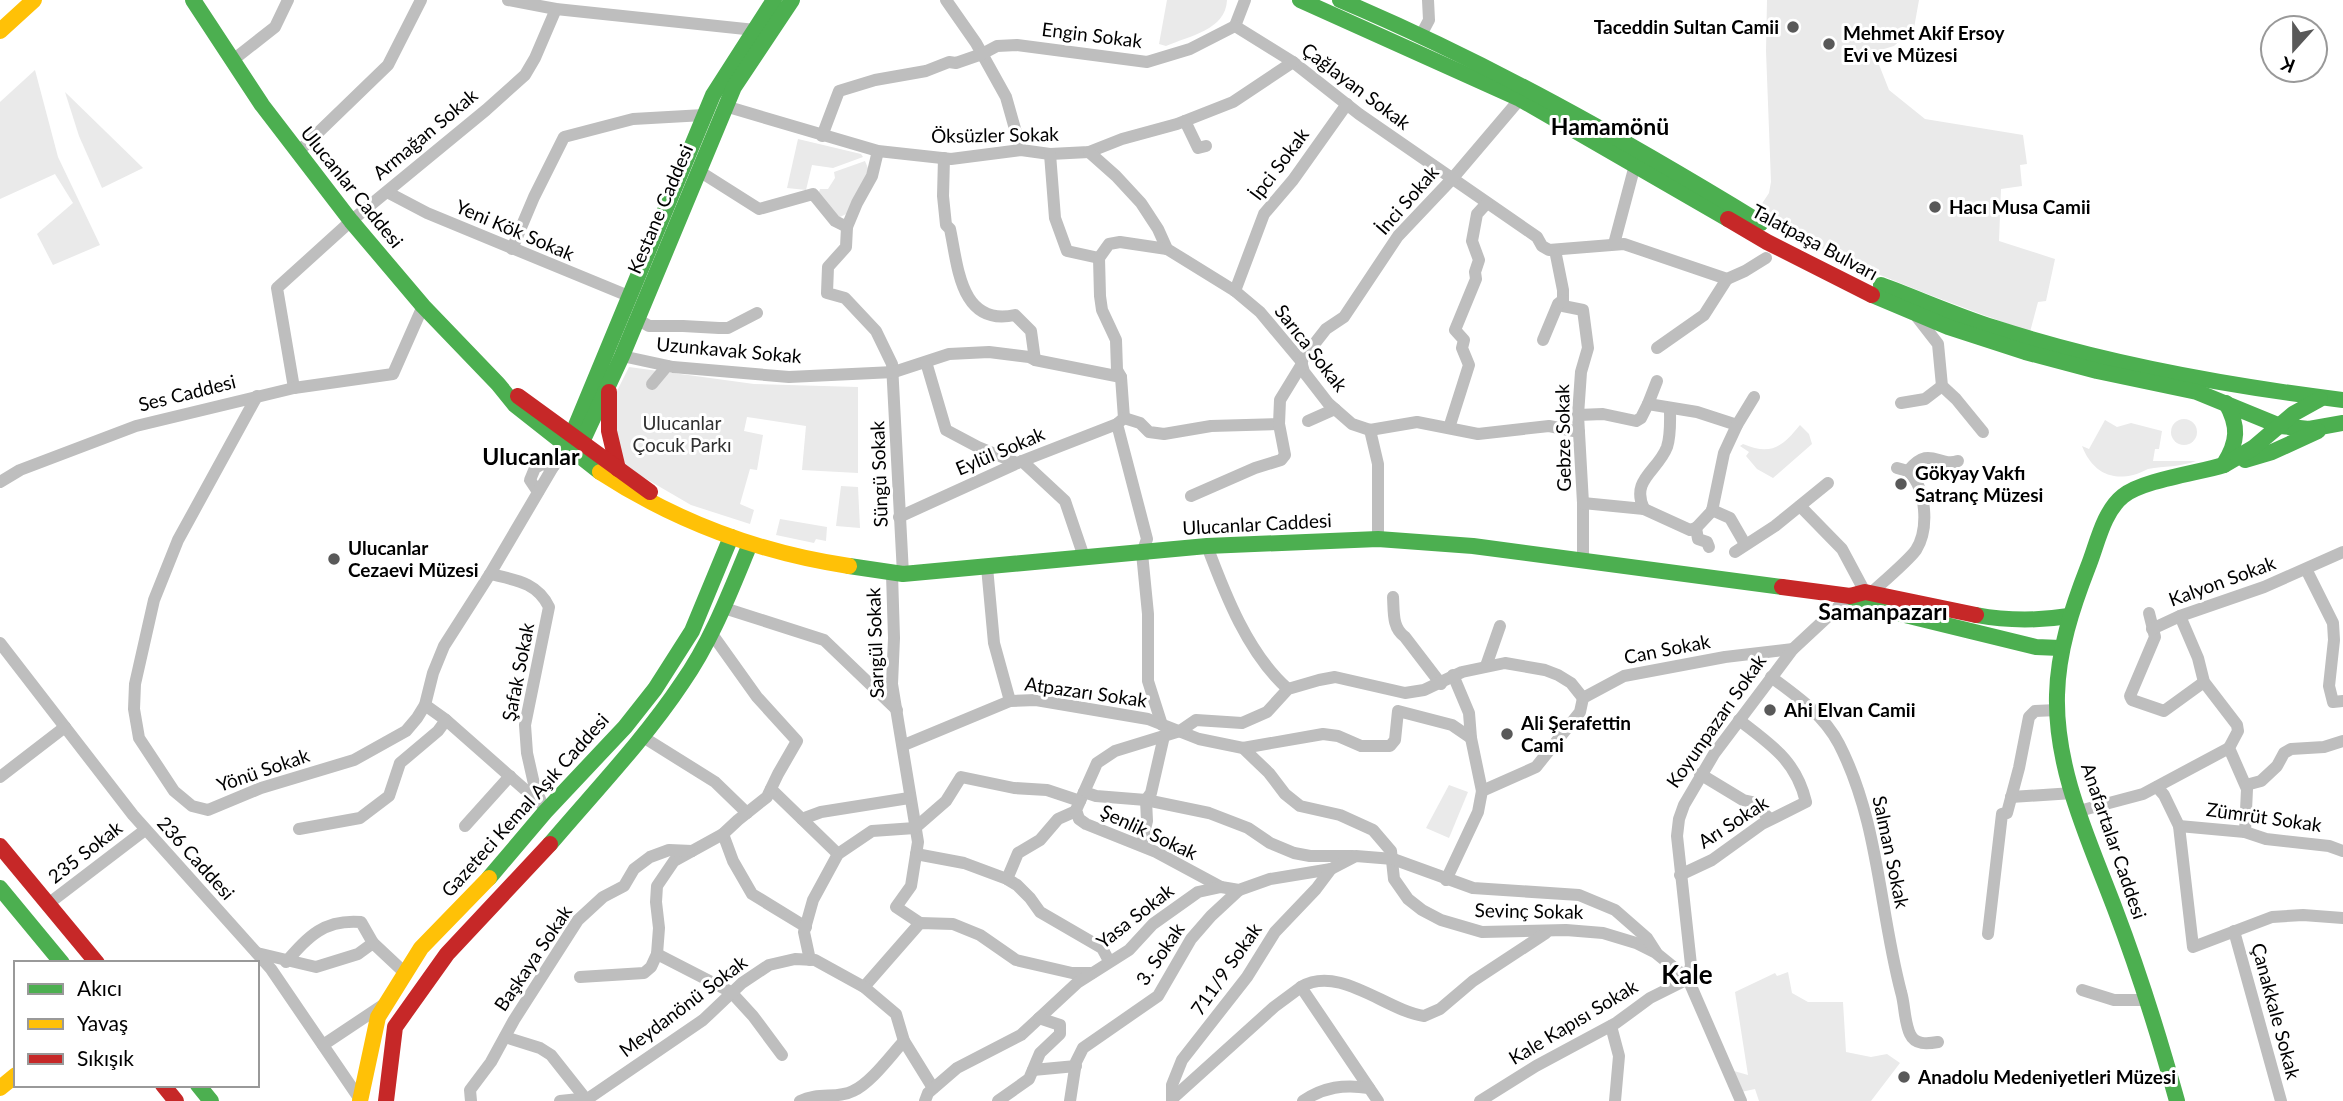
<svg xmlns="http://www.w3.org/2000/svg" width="2343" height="1101" font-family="Lato,sans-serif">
<rect width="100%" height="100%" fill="#fff"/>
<g fill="#eaeaea">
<path d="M1167 0H1227C1226 30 1189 36 1166 46L1159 44Z"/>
<path d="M1767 0H1919L1914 28 1894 46 1874 52 1889 90 1925 119 2023 135 2027 164 2020 165 2022 186 2001 189 1999 241 2055 259 2046 301 2038 302 2030 332C1936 297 1841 266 1757 211L1769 193 1771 182 1766 51Z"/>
<path d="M35 70 58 157 100 245 53 265 37 234 73 203 55 174 0 199V102Z"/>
<path d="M65 92 143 168 102 188 79 136Z"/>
<path d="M798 139 861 154 863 157 833 168 812 165 806 190 787 188Z"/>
<path d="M865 161 870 173 846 214 838 218 818 195 820 189H828L835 178 834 172Z"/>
<path d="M629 367 754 384 858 387V473L802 470 806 426 747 417 744 431 763 435 757 470 750 469 740 504 754 510 750 524 691 505 624 466 614 428V397Z"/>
<circle cx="2184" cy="432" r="13"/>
<path d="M2105 420 2117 427 2131 423 2162 431 2159 449H2155L2153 461H2196C2180 467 2164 466 2148 469 2143 471 2138 474 2133 475 2108 481 2091 469 2082 446L2089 449Z"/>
<path d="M1800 425 1809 434 1812 444 1773 478 1757 469 1746 456 1749 452 1740 446 1743 444C1771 456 1782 447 1800 425Z"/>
<path d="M841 486 858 487 860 528 836 526Z"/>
<path d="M780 519 827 527 826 541 816 539 814 543 776 535Z"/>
<path d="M1449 785 1468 792 1449 838 1426 828Z"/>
<path d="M1788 972 1792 993 1808 1002H1843L1846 1052 1871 1057 1887 1054 1900 1063 1871 1101H1759L1755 1089 1741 1092 1734 1071 1748 1075 1735 992 1775 973 1777 976Z"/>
</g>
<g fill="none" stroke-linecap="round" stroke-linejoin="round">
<g stroke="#bebebe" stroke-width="12">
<path d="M508 0 556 9 755 30"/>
<path d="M946 0 976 43 1006 97 1021 150"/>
<path d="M1235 26 1293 62 1359 114 1537 237 1542 246 1549 250 1624 244 1727 279 1745 271 1766 258"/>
<path d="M1235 26 1245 0"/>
<path d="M1421 35 1429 20 1428 0"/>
<path d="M233 60 275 27 288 0"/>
<path d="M725 106 878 151 951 159 1021 150 1050 154 1089 152 1122 139 1177 124 1233 102 1293 62"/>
<path d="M1185 121 1198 148 1206 146"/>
<path d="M822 136 839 91 875 80 926 71 949 62 956 63 982 54 997 46 1017 45 1147 62 1190 49 1235 26"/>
<path d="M878 151 872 176 857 203 847 227 846 247 828 267 827 293 845 298 876 331 892 364 903 574"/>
<path d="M1089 152 1116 176 1141 203 1158 229 1167 249 1235 291 1260 312 1301 361 1304 372 1328 403 1352 424 1370 430 1417 422 1478 434 1549 426 1579 432"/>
<path d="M297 153 388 65 421 0"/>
<path d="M1050 154 1055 218 1067 251 1099 258 1100 296 1102 310 1116 340 1117 370 1121 377 1124 418 1117 424 1147 539 1142 553 1148 614V681L1162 725"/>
<path d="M944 158 943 196 946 225 950 229C958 266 960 327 1015 315L1031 331 1035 360"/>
<path d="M699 171 759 209 813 194 835 221 847 227"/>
<path d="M387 192 427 213 631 297"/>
<path d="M1614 244 1635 165"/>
<path d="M512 249 534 197 564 137 633 119 704 115"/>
<path d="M1555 250 1563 290V306L1583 310 1588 348 1581 372 1578 415 1583 503V560"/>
<path d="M1099 258 1109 244 1120 242 1167 249"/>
<path d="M1235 291 1264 214 1293 180 1347 104"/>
<path d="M1917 317 1938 344 1942 386 1956 399 1983 432"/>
<path d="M637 319 649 326H683L719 328H728L757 313"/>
<path d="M1543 340 1558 304 1563 300"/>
<path d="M1657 348 1704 315 1727 279"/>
<path d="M622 356 673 367 789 377 894 372 949 354 989 352 1029 357 1035 360 1121 377"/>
<path d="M1301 361 1326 329 1344 317 1398 236 1452 179 1520 99"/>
<path d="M926 362 946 430 978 447 1017 463"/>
<path d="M652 384 667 366"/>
<path d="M294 388 277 288 351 221 486 110 525 75 535 58 556 9"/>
<path d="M257 396 178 540 154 600 135 684 134 709 139 738 174 791 192 806 208 810 261 788 354 760 406 731 417 718 425 705 433 673 444 646 490 574"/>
<path d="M1901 403 1925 399 1942 386"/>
<path d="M1648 404 1657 381"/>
<path d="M1578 415 1603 414 1636 421 1641 418 1648 404 1697 412 1737 425"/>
<path d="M1124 418 1140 423 1149 432 1164 434 1211 426 1279 424 1280 400 1302 364"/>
<path d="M1308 421 1335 409"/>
<path d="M1449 428 1469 365 1462 348 1464 340 1455 330 1476 279 1475 272 1479 260 1472 241 1477 214 1487 203"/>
<path d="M1370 430 1378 464V539"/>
<path d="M1022 461 1065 501 1084 557"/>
<path d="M1908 471C1930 444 1938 468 1958 461"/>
<path d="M0 482 20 470 136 426 294 388 393 374 423 306"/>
<path d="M538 492 530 480 535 468 542 464 553 467 567 447"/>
<path d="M1191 496 1255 468 1281 460 1285 455 1279 424"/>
<path d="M1583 503 1644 509 1690 530 1696 528"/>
<path d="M1800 506 1842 549 1865 592"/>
<path d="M1644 509C1630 480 1658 471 1667 447 1671 435 1670 421 1670 409"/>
<path d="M1712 510 1730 518 1745 544"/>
<path d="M899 517 1022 461 1117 424"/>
<path d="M1696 528 1712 511 1724 453 1737 425 1754 397"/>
<path d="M1696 528 1698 539 1707 542 1709 547"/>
<path d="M1207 546C1225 594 1248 654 1288 689"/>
<path d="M1735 552 1775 526 1828 483"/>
<path d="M987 567 994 643 1010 701"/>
<path d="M2306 569 2333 623 2334 640 2329 686 2333 702 2343 701"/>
<path d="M892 574 894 638 892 684 918 842 911 886 896 907 920 923"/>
<path d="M1871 593C1882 583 1909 560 1916 550 1929 529 1927 489 1908 471L1897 468"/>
<path d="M1393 597C1394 612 1392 628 1405 637L1441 684"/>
<path d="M724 608 824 640 897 710"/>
<path d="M2149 613 2155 637 2130 696 2132 700 2164 711 2204 682"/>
<path d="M2180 616 2198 658 2204 682 2237 725 2238 731 2229 748 2247 789 2245 832"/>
<path d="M2152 629 2180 616 2264 587 2343 552"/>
<path d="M0 643 133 815 271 969 361 1101"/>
<path d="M1486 666 1500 626"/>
<path d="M1453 675 1469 713 1471 738 1482 791"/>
<path d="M1771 677C1797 696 1824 715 1839 744 1879 822 1879 909 1901 992 1905 1005 1904 1021 1910 1034 1915 1045 1927 1044 1938 1042"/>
<path d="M425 705 446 720 539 802"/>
<path d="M643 737 715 782 747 813"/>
<path d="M904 745 1010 701 1036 700 1148 719 1199 739 1243 748 1269 773 1285 794 1300 806 1340 815 1373 830 1391 851 1394 879 1408 899 1422 910 1441 920 1482 932 1566 930 1603 933 1636 943 1656 953 1688 979"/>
<path d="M1243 748 1323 734 1338 736 1361 746H1390L1395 740 1398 711 1452 725 1471 738"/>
<path d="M1700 774 1743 800 1752 802 1770 819"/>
<path d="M0 777 65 727"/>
<path d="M2246 785 2261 781 2277 766 2284 753 2291 749 2324 747 2343 741"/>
<path d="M2157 787 2164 795 2179 826 2193 947 2272 917 2303 915 2343 918"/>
<path d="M771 789 838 854"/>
<path d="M1084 792 1096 796 1146 800 1209 813 1248 828 1270 843 1294 853 1310 856H1353"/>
<path d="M2011 797 2073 793"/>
<path d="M2079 811 2143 794 2229 748"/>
<path d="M545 812 534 784 527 753 525 725 549 607C537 582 515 580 490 574L553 467"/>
<path d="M802 819 821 812 909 798"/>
<path d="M465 826 510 776"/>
<path d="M2179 826 2245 832 2266 839 2329 846 2343 851"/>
<path d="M299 829 360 818 389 796 400 763 438 731 446 720"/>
<path d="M723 834 733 861 752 894 806 927"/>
<path d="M1141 845 1147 821 1146 800 1151 793 1164 736"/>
<path d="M916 854 964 863 1007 879 1017 885 1030 898 1040 912 1102 948 1109 961"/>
<path d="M1680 875 1712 860 1762 824 1806 802C1796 760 1771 745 1739 720"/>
<path d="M1007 879 1018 853 1040 840 1058 819 1076 811"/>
<path d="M1446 880 1478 812 1482 791 1536 767 1580 712 1583 698 1624 676 1725 657 1793 649"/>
<path d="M1221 887 1156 852 1086 824 1079 819 1076 810 1097 763 1115 751 1180 731 1196 720 1242 723 1267 712 1288 689 1319 680 1335 677 1405 693 1424 690 1462 672 1505 663 1545 670 1558 675 1571 683 1583 698"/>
<path d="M48 904 145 830"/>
<path d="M2234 931 2281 1101"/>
<path d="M1988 934 2002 814 2007 813 2019 768 2029 717 2035 711 2057 710"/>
<path d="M257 953 316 967 358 954 373 943 405 973"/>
<path d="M657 954 731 992 753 1016 782 1055"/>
<path d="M810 960 804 932 813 900 838 854 872 831 915 828 946 801 961 777 1014 788 1047 790 1080 801"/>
<path d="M286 962C309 936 324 919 361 922L373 943"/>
<path d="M580 977 644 973 651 967 657 954 659 928 656 902 657 886 674 861 723 834 738 820 767 797 778 774 797 741 757 697 712 634"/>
<path d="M1688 979 1691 965 1677 836 1679 819 1684 805 1714 754 1793 649 1850 596"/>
<path d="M1688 979 1741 1101"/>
<path d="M864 987 920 923 953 924 980 935 1016 960 1072 973H1092"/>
<path d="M1301 987C1339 964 1387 1011 1424 1016L1440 1009 1473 981 1546 933"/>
<path d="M2082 990 2114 1000H2148"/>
<path d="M1611 1026 1619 1056 1615 1101"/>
<path d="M505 1037 540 1048 551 1055 585 1098"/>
<path d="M323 1045 383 1005"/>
<path d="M1033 1070 1076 1066"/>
<path d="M1172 1099 1274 1007 1301 987 1378 1101"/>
<path d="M471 1101 470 1090 491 1062 514 1020 578 920 603 897 624 886 634 869 650 857 669 850 692 851"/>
<path d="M560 1101 589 1098 703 1020 742 983 769 965 795 959 815 960 864 987 896 1014 904 1041 933 1088"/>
<path d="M800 1101C818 1092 838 1099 853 1091 871 1083 891 1055 904 1041"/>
<path d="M925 1101 928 1093 957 1068 1021 1035 1077 983 1129 950 1153 924 1198 892 1221 887 1239 890 1270 879 1331 869 1356 856 1393 859 1473 888 1579 895 1615 910 1647 938 1656 952"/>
<path d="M998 1101 1029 1079 1040 1053 1060 1034V1025L1039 1018"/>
<path d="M1070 1101 1076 1062 1083 1048 1158 996 1191 939 1211 916 1239 890"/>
<path d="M1172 1101V1085L1182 1060 1247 977 1275 932 1316 889 1331 869"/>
<path d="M1303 1101C1324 1087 1344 1084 1369 1088"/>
<path d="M1480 1101 1536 1066 1616 1023 1650 998 1688 979"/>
</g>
<g stroke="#4caf50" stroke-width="16">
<path d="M193 0 262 105 351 221 423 306 498 384 515 405 600 472"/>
<path d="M1300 0 1520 99 1728 219"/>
<path d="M1340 0C1487 62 1625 140 1761 223"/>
<path d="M1881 285C1919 299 1957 316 1995 328 2106 364 2228 386 2343 400"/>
<path d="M1872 295 1948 327 2025 352 2097 371 2197 392 2280 426 2309 429 2343 423"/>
<path d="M567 447 713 95 774 0"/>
<path d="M576 455 622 356 734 87 792 0"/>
<path d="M2245 460 2272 452 2318 431"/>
<path d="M2224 464C2238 442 2239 426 2226 403"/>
<path d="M2224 465 2253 448 2293 414 2320 399"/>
<path d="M849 566 903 574 1207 546 1378 539 1473 546 1782 587"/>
<path d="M1850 596 1864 605 2036 647 2060 648"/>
<path d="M1976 615C2008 621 2037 621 2069 616"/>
<path d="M550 844C595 791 644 740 682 683 712 640 730 592 750 544"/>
<path d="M489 878 545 812 625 727 655 689 692 631 731 537"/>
<path d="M0 888 62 963"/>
<path d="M198 1085 211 1101"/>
<path d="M2177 1101C2159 1036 2139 972 2115 909 2089 840 2055 770 2057 695 2058 651 2072 608 2088 567 2097 545 2103 512 2123 496 2143 480 2198 473 2224 465"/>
</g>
<g stroke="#ffc107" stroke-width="16">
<path d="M0 31 34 0"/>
<path d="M600 472C675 521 761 553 849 566"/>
<path d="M0 1088 16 1075"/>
<path d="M360 1101 378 1017 421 948 489 878"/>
</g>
<g stroke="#c62828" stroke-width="16">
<path d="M1728 219 1767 242 1872 295"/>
<path d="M609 392V431L618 469"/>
<path d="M518 396 650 492"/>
<path d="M1782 587 1850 596 1865 592 1976 615"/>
<path d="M0 846 97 963"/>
<path d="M163 1085 176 1101"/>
<path d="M386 1101 395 1027 447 954 550 844"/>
</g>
</g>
<g fill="#595959" stroke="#fff" stroke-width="2.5">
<circle cx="1793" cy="27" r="7"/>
<circle cx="1829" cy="44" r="7"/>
<circle cx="1935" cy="207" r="7"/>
<circle cx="1901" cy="484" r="7"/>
<circle cx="334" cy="559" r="7"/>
<circle cx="1770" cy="710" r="7"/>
<circle cx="1507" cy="734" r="7"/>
<circle cx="1904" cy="1077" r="7"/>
</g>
<g text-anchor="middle" stroke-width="6" stroke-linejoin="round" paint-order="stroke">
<g font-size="19" font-weight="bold" fill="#000" stroke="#fff" text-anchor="start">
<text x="1779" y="34" text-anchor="end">Taceddin Sultan Camii</text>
<text x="1843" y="40">Mehmet Akif Ersoy<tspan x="1843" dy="22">Evi ve Müzesi</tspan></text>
<text x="1949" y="214">Hacı Musa Camii</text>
<text x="1915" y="480">Gökyay Vakfı<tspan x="1915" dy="22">Satranç Müzesi</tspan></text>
<text x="348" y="555">Ulucanlar<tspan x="348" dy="22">Cezaevi Müzesi</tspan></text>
<text x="1784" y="717">Ahi Elvan Camii</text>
<text x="1521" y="730">Ali Şerafettin<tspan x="1521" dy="22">Cami</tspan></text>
<text x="1918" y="1084">Anadolu Medeniyetleri Müzesi</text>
</g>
<g font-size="19" fill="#000" stroke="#fff">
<text transform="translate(1092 35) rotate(7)" y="7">Engin Sokak</text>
<text transform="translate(1356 86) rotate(37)" y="7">Çağlayan Sokak</text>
<text transform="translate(425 134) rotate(-40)" y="7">Armağan Sokak</text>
<text transform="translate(995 135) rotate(-1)" y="7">Öksüzler Sokak</text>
<text transform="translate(1279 164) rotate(-53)" y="7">İpci Sokak</text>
<text transform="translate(352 187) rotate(51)" y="7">Ulucanlar Caddesi</text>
<text transform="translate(1407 200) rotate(-49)" y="7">İnci Sokak</text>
<text transform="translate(660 209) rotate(-67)" y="7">Kestane Caddesi</text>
<text transform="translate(515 230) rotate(23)" y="7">Yeni Kök Sokak</text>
<text transform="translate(1815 242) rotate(28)" y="7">Talatpaşa Bulvarı</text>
<text transform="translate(1311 348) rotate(52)" y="7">Sarıca Sokak</text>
<text transform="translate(729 350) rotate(5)" y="7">Uzunkavak Sokak</text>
<text transform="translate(187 393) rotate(-14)" y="7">Ses Caddesi</text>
<text transform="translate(1563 438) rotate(-91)" y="7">Gebze Sokak</text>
<text transform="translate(1000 451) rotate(-23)" y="7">Eylül Sokak</text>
<text transform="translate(879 474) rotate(-92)" y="7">Süngü Sokak</text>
<text transform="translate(1257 524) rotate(-3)" y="7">Ulucanlar Caddesi</text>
<text transform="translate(2222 581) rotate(-20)" y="7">Kalyon Sokak</text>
<text transform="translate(875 643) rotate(-92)" y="7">Sarıgül Sokak</text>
<text transform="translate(1667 649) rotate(-11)" y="7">Can Sokak</text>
<text transform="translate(518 672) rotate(-79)" y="7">Şafak Sokak</text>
<text transform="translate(1086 692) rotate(8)" y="7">Atpazarı Sokak</text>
<text transform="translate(1716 721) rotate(-55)" y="7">Koyunpazarı Sokak</text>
<text transform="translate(263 770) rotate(-19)" y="7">Yönü Sokak</text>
<text transform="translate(525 805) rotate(-48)" y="7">Gazeteci Kemal Aşık Caddesi</text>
<text transform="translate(2264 817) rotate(8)" y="7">Zümrüt Sokak</text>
<text transform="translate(1733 822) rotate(-33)" y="7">Arı Sokak</text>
<text transform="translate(1149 832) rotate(25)" y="7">Şenlik Sokak</text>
<text transform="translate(2114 841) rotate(71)" y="7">Anafartalar Caddesi</text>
<text transform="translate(85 852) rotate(-38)" y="7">235 Sokak</text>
<text transform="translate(1891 852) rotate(78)" y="7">Salman Sokak</text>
<text transform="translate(196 858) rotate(48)" y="7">236 Caddesi</text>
<text transform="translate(1529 911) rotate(1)" y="7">Sevinç Sokak</text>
<text transform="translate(1135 916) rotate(-38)" y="7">Yasa Sokak</text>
<text transform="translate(1160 954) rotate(-56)" y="7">3. Sokak</text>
<text transform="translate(533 958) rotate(-56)" y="7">Başkaya Sokak</text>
<text transform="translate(1226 969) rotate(-55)" y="7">711/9 Sokak</text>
<text transform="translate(683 1006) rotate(-37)" y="7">Meydanönü Sokak</text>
<text transform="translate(2276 1011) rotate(75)" y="7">Çanakkale Sokak</text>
<text transform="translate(1573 1022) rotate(-31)" y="7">Kale Kapısı Sokak</text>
</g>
<g font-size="19" fill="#303030" stroke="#fff">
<text x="682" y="430">Ulucanlar<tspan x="682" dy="22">Çocuk Parkı</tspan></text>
</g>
<g font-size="23" font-weight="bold" fill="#000" stroke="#fff">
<text x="1610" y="135">Hamamönü</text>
<text x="531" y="465">Ulucanlar</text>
<text x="1883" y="620">Samanpazarı</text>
</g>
<g font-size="26" font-weight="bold" fill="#000" stroke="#fff">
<text x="1687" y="984">Kale</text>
</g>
</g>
<rect x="14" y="961" width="245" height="126" fill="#ffffff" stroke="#999999" stroke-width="2"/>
<rect x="28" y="984" width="35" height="10" fill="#4caf50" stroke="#999999" stroke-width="2"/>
<text x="77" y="996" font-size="21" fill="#000000">Akıcı</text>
<rect x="28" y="1019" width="35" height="10" fill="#ffc107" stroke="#999999" stroke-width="2"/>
<text x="77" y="1031" font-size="21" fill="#000000">Yavaş</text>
<rect x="28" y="1054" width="35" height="10" fill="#c62828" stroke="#999999" stroke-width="2"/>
<text x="77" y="1066" font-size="21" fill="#000000">Sıkışık</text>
<g transform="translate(2294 49) rotate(201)"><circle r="33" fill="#ffffff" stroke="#999999" stroke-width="2"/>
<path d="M0-5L12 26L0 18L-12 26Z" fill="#595959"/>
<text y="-10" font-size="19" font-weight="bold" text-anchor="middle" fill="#000000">K</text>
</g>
</svg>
